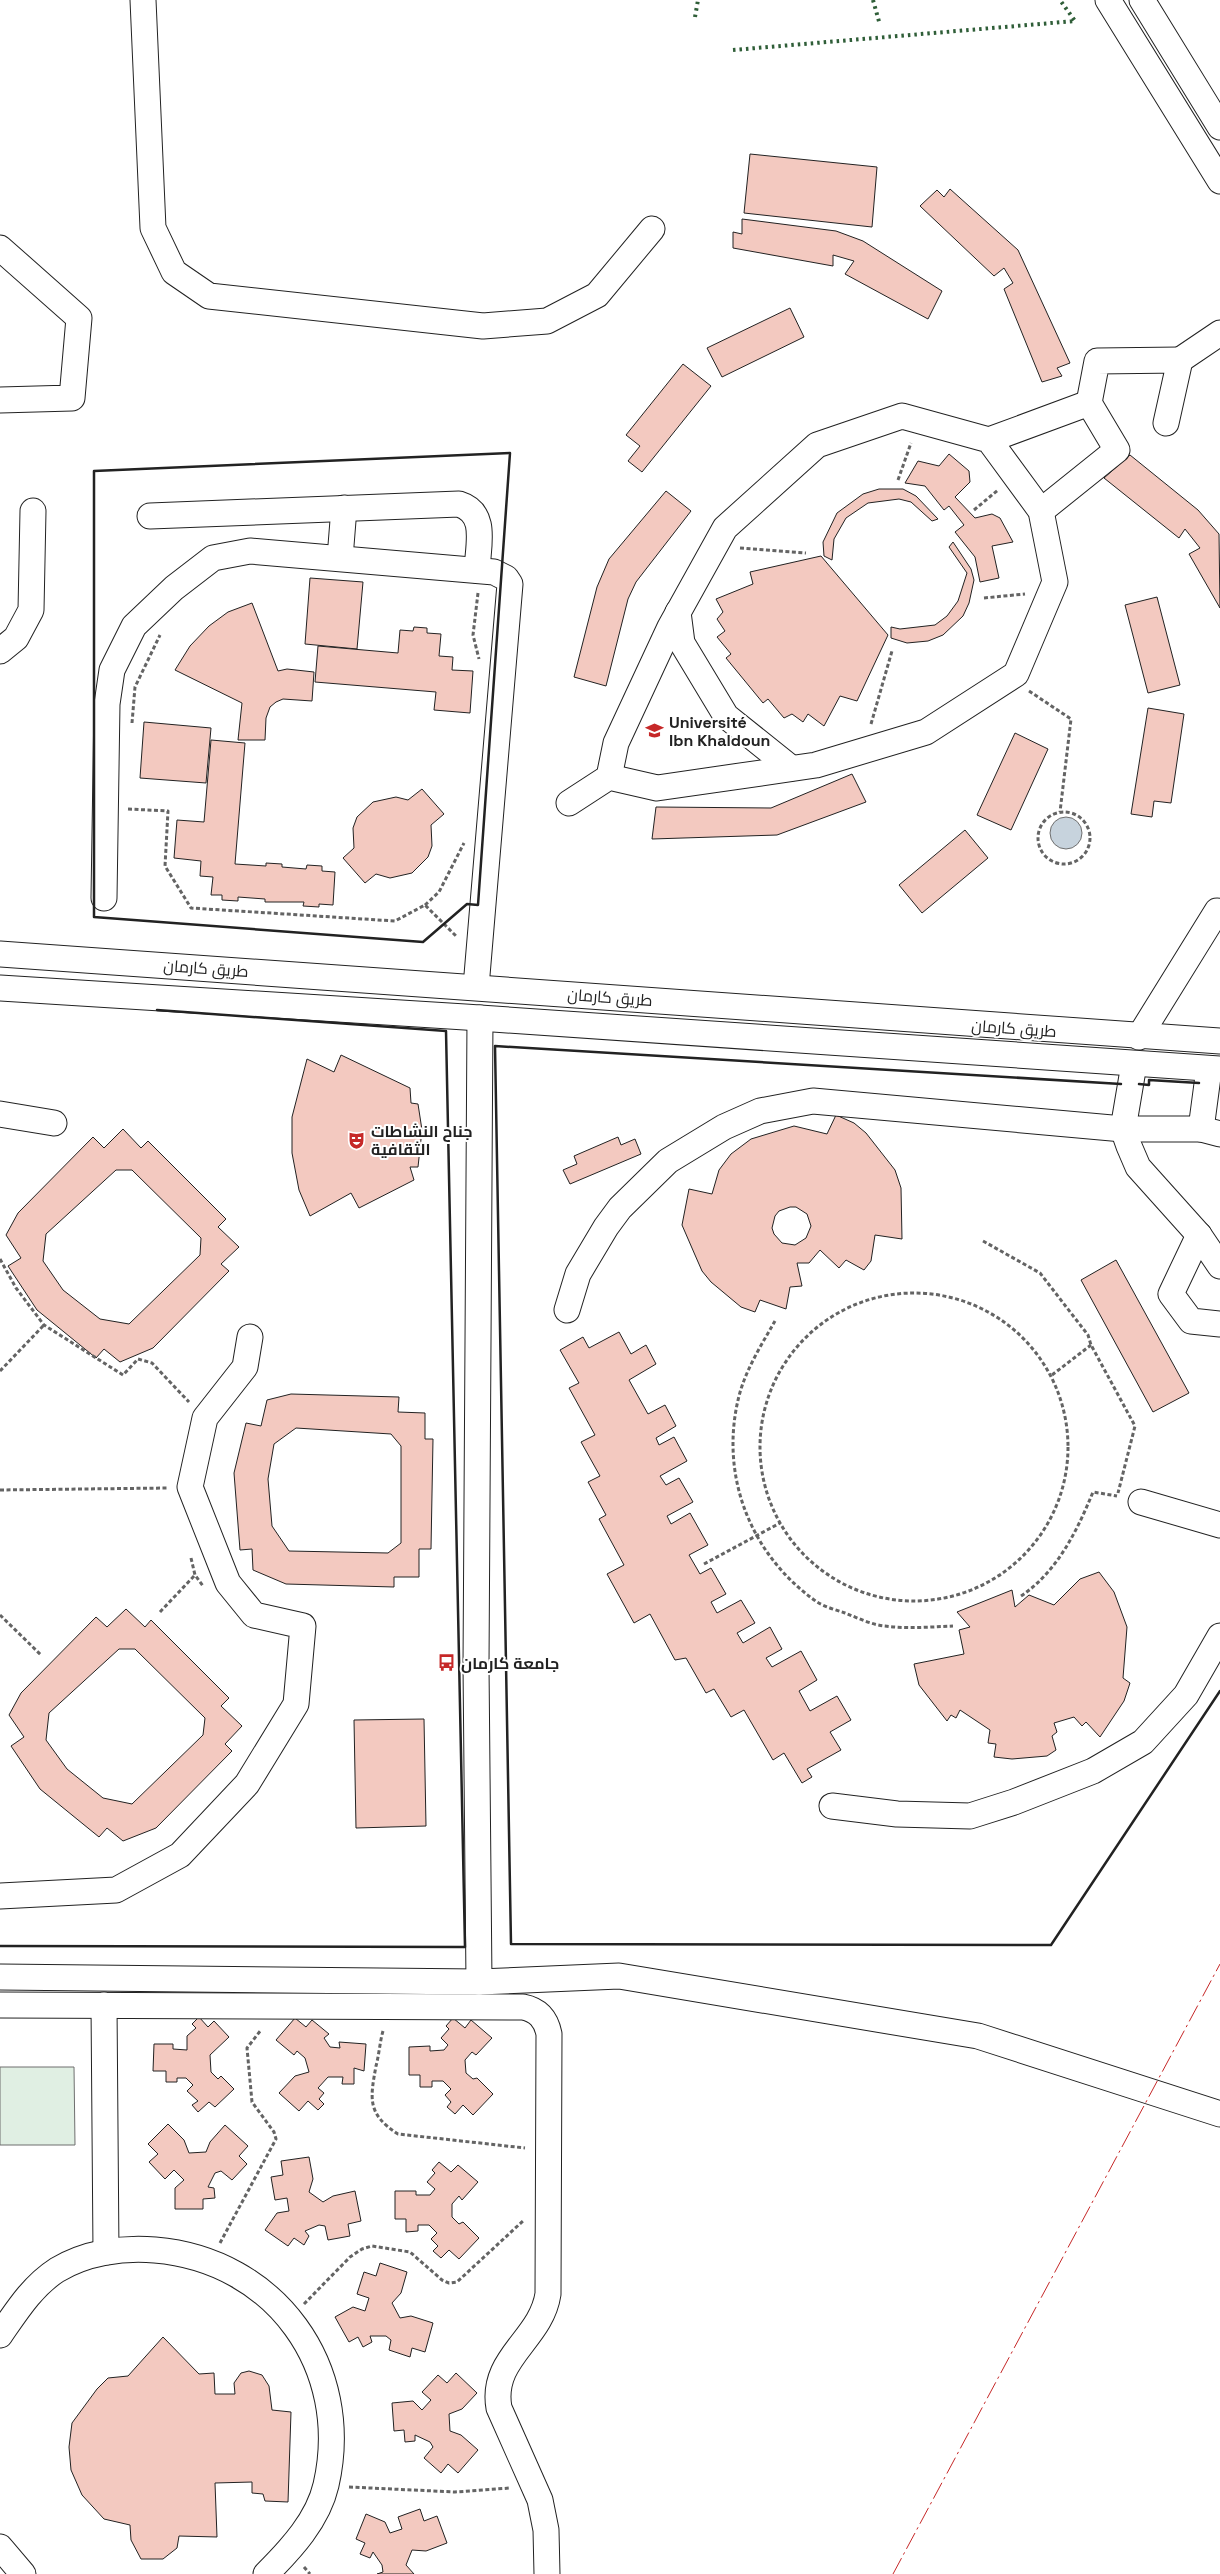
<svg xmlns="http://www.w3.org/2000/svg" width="1220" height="2574" font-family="'Space Grotesk',Cairo,sans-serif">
<rect width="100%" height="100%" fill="#fff"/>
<path fill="#e0efe3" stroke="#6f6f6f" d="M0 2067H74L75 2145H0Z"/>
<circle fill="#c7d3dd" stroke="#6f6f6f" cx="1066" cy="833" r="16"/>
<g fill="#f3c9c0" stroke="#222" fill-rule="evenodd">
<path d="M750 154 877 167 872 227 744 213Z"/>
<path d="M950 189 1018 250 1070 363 1057 368 1062 376 1042 382 1004 289 1013 283 1004 268 994 276 920 206 937 190 944 197Z"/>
<path d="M742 219 836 231 863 241 942 291 928 319 845 274 854 261 833 255V266L733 248V232L742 234Z"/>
<path d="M790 308 804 337 722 377 707 348Z"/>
<path d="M683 364 711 386 642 472 628 461 640 446 626 435Z"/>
<path d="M949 454 969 471 970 482 955 497 975 518 992 514 1000 518 1013 542 992 546 999 578 980 582 975 557 955 532 964 525 949 506 944 510 925 486 905 483 918 461 939 466Z"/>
<path d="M1130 455 1198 510 1219 534 1220 608 1189 554 1200 548 1185 529 1179 538 1104 478Z"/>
<path d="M879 489H903L916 496 938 519 932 521 911 502 899 499 868 503 846 518 834 539 832 560 824 556 823 542 837 513 863 494Z"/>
<path d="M666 491 691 511 636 582 628 599 606 686 574 677 597 587 609 559Z"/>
<path d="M953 542 971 569 974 580 969 603 963 616 943 635 928 641 907 643 891 638V627L900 629 935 625 947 616 958 601 967 573 949 547Z"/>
<path d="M821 556 888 635 857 701 840 696 824 726 808 714 803 722 792 714 784 718 768 699 763 703 726 658 731 654 717 637 725 631 717 619 723 612 716 599 753 584 750 572Z"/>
<path d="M310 578 363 582 357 649 305 644Z"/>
<path d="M1157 597 1180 685 1148 693 1125 605Z"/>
<path d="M252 603 278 671 287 669 314 672 312 701 283 699 276 702 270 707 266 718 265 740H238L242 703 175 670 190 646 209 626 228 612Z"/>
<path d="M414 627 427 628V633L441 634 439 656 453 657 452 670 473 671 470 713 434 710 436 692 315 682 318 646 398 653 400 630 413 631Z"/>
<path d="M1148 708 1184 714 1171 803 1154 801 1152 817 1131 814Z"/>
<path d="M144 722 211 728 206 783 140 778Z"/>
<path d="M1015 733 1048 749 1011 830 977 815Z"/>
<path d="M211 740 245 743 235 864 266 866V863L282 864V867L306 869 307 865 322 866V871L335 872 333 905 319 904V907L303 906 304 902H265V899L238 897V901L222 900V895H211L213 877 200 876 201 861 174 858 177 820 204 822Z"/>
<path d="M852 774 866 802 777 835 652 839 656 807 771 808Z"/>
<path d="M422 789 444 814 431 825 432 846 428 857 412 873 390 878 376 874 365 883 343 858 354 848 353 828 357 817 373 802 396 797 408 800Z"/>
<path d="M965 830 988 858 922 913 899 885Z"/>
<path d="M341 1055 410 1088 411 1103 418 1104 422 1130 418 1167H410L414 1180 359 1208 351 1193 310 1216 299 1190 292 1153V1117L307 1059 334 1072Z"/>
<path d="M836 1115 854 1123 866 1133 895 1170 901 1188 902 1239 875 1235 871 1261 864 1270 846 1260 839 1268 820 1250 809 1263H797L802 1286 790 1287 786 1309 760 1300 755 1312 741 1307 711 1282 702 1271 695 1255 682 1225 689 1189 712 1194 719 1170 731 1154 751 1139 794 1126 827 1134ZM790 1207H796L807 1214 811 1226 806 1238 795 1245 782 1243 774 1234 772 1228 775 1216 779 1211Z"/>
<path d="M123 1129 141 1148 148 1141 226 1219 218 1227 239 1247 221 1264 229 1271 153 1348 120 1362 104 1349 96 1358 37 1310 8 1266 21 1258 6 1235 18 1213 93 1137 104 1148ZM116 1170H132L201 1238 200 1255 129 1324 100 1319 63 1290 43 1261 46 1234Z"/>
<path d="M618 1137 621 1145 635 1139 641 1154 570 1184 563 1170 577 1164 574 1156Z"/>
<path d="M1116 1260 1189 1393 1153 1412 1081 1280Z"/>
<path d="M619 1332 631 1354 646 1345 656 1364 629 1380 648 1414 665 1405 676 1426 656 1438 659 1445 674 1437 687 1461 660 1476 666 1485 679 1478 693 1502 667 1516 671 1524 690 1513 708 1545 689 1555 700 1574 711 1568 726 1594 711 1602 717 1613 741 1600 755 1623 737 1633 743 1643 770 1627 782 1649 766 1658 772 1667 801 1651 817 1680 799 1691 810 1711 837 1696 851 1720 830 1732 841 1750 807 1769 812 1777 802 1783 784 1753 773 1760 744 1710 731 1717 714 1689 706 1693 686 1658 675 1660 650 1614 634 1623 607 1574 624 1565 599 1519 606 1515 588 1482 600 1476 581 1442 595 1435 569 1388 579 1383 560 1350 583 1337 589 1348Z"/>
<path d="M291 1394 399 1397 398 1412 425 1413V1439H433L431 1549H419V1577H394V1587L286 1584 253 1570 252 1549 240 1550 234 1473 246 1423 261 1426 267 1400ZM296 1428 391 1434 401 1446V1543L388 1553 289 1551 272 1526 268 1479 274 1444Z"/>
<path d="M1099 1572 1114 1592 1127 1627 1123 1678 1130 1683 1124 1701 1100 1737 1086 1722 1082 1726 1074 1717 1054 1723 1057 1732 1052 1736 1056 1750 1047 1756 1012 1759 994 1757 996 1744 988 1743 990 1730 960 1710 956 1718 951 1715 947 1721 919 1685 914 1664 964 1654 959 1630 970 1627 957 1612 1012 1590 1015 1607 1029 1595 1054 1605 1080 1579Z"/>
<path d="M126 1609 145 1627 151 1620 229 1698 221 1706 242 1726 225 1744 232 1751 156 1828 123 1841 107 1828 99 1837 40 1789 11 1746 24 1737 9 1715 21 1693 96 1617 107 1627ZM119 1649H135L205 1718 203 1735 132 1804 103 1798 67 1769 46 1740 49 1713Z"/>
<path d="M424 1719 426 1826 356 1828 354 1720Z"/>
<path d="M199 2017 208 2027 214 2021 229 2037 210 2055 211 2072 218 2079 221 2076 234 2089 215 2107 209 2102 198 2112 192 2105 198 2101 187 2091 193 2085 186 2078H177V2082H166V2071H153L154 2044H173V2049L187 2050V2036L196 2028 192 2024Z"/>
<path d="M295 2018 306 2027 312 2020 329 2034 324 2038 330 2047 340 2048 339 2042 366 2044 364 2071 354 2068V2084H342L343 2077H328L318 2088 324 2093 319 2099 324 2104 318 2110 308 2101 299 2111 279 2093 295 2076 309 2072 305 2058 297 2051 294 2055 276 2040Z"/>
<path d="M453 2018 465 2028 471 2020 492 2038 476 2055 472 2052 465 2060 466 2073 473 2079 477 2078 493 2094 473 2115 463 2105 455 2114 447 2107 451 2102 445 2095 451 2089 443 2081H432V2087H420V2075H409V2047L430 2046V2051L444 2050 448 2045 441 2038 449 2029 446 2026Z"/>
<path d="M168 2124 184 2140 189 2153 206 2152 210 2142 225 2125 248 2146 239 2156 247 2164 232 2180 221 2171 215 2173 208 2187 214 2188 215 2198 203 2199V2209H175V2188L184 2180 174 2170 165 2179 149 2162 158 2154 148 2144Z"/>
<path d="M309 2157 313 2179 309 2192 323 2202 333 2196 355 2191 361 2221 348 2224 350 2236 328 2240 325 2226 319 2225 305 2231 309 2236 304 2245 294 2238 288 2246 265 2230 277 2213 289 2211 287 2198 275 2200 271 2177 283 2175 281 2161Z"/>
<path d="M439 2162 451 2172 458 2165 478 2182 462 2200 459 2196 452 2204V2217L459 2224 463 2222 479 2238 459 2259 449 2250 441 2258 433 2251 438 2246 431 2239 437 2233 429 2225H418V2231L406 2232V2219H395V2191H416V2195H430L435 2189 427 2182 435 2173 432 2170Z"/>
<path d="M380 2263 407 2272 401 2293 392 2303 400 2318 411 2316 433 2323 425 2352 412 2348 410 2357 389 2350 391 2340 386 2336H370L372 2342 363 2347 358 2337 349 2342 335 2317 353 2307 365 2311 369 2298 357 2294 364 2272 376 2276Z"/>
<path d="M163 2337 199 2374 214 2373 215 2394H235L234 2383 241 2373 249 2371 262 2375 269 2386 272 2410 291 2412 288 2502 265 2501 263 2494 252 2493V2482L215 2483 217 2537 179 2536 177 2548 163 2559H141L131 2540 130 2525 104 2519 82 2495 71 2470 69 2447 72 2423 97 2389 108 2378 128 2376Z"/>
<path d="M456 2373 477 2393 462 2409 449 2414 450 2431 461 2435 478 2450 458 2473 448 2464 441 2473 424 2458 433 2447 430 2442 415 2435V2441L405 2442 404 2430 394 2431 392 2403 413 2401 422 2410 431 2400 422 2392 438 2375 447 2383Z"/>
<path d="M420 2509 424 2521 437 2516 447 2543 426 2551 412 2550 406 2565 414 2574H377L383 2572 382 2565 373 2552 370 2558 360 2554 365 2543 356 2539 366 2514 385 2522 390 2533 402 2529 398 2517Z"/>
</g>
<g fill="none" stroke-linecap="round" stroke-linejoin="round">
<defs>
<g id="minor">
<path d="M143 0 153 228 174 272 209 296 483 326 547 321 597 295 652 229"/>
<path d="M1108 0 1220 181"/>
<path d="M1142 0 1220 127"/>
<path d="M0 248 79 318 72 398 0 400"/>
<path d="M1180 360 1220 333"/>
<path d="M1089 403 1097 361 1180 360 1166 423"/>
<path d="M989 440 1089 403 1117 450 1041 511"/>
<path d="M150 516 459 504C488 513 478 545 477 570"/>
<path d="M340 558 344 508"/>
<path d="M678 612 682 643 726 716 791 768"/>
<path d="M0 651 16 638 31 610 33 511"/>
<path d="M569 803 609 777 657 788 816 765 926 732 1016 674 1055 582 1041 511 989 440 902 416 817 445 725 528 670 627 616 743 609 777"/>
<path d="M104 898 107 704 112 670 134 626 174 588 213 558 250 551 494 572 506 578 510 584 476 987"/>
<path d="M0 954 1220 1041"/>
<path d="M0 988 465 1017 1220 1069"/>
<path d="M1139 1037 1217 911"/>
<path d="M1134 1064 1123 1129 1129 1146 1138 1167 1199 1235 1220 1266"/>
<path d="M0 1114 54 1123"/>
<path d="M1201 1129 1209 1069"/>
<path d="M1199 1235 1171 1294 1191 1321 1220 1324"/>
<path d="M567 1310 578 1274 606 1227 620 1208 668 1161 724 1127 760 1111 813 1101 1123 1129H1201L1220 1134"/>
<path d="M1141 1502 1220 1525"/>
<path d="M832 1806 897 1814 970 1816 1014 1802 1093 1771 1143 1742 1186 1695 1220 1636"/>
<path d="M0 1896 116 1890 180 1855 247 1784 296 1704 303 1626 254 1615 228 1583 190 1487 205 1418 245 1367 250 1337"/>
<path d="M0 1977 479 1982 619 1976 978 2036 1220 2114"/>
<path d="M479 1982 476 1665 480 1018"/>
<path d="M0 2005 523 2007C538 2010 546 2019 549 2034L548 2294C541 2340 490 2358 499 2408L540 2500 546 2530 547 2574"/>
<path d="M104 2005 106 2252"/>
<path d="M0 2335C16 2312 32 2286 57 2270 85 2253 122 2247 155 2250 275 2260 353 2367 326 2485 318 2520 291 2549 266 2574"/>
<path d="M0 2547 23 2574"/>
</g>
</defs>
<use href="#minor" stroke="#222" stroke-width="27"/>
<g stroke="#646464" stroke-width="3" stroke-dasharray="4 2.5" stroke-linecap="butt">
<path d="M898 480 911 443"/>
<path d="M974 510 998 490"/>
<path d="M740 548 806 553"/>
<path d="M478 593 473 635 479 659"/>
<path d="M984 598 1025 594"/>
<path d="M1029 691 1071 719 1060 812"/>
<path d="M132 723 135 687 160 635"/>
<path d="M871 724 892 651"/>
<path d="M128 809 168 811 165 866 191 908 395 921 425 905 457 937"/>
<circle cx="1064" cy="838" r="26"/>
<path d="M425 905 439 892 464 843"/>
<path d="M983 1241 1040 1273 1088 1335 1091 1345 1135 1426 1118 1493"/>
<path d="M0 1259 16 1288 44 1325 123 1375 138 1359 152 1363 189 1402"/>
<circle cx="914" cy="1447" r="154"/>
<path d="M775 1321C762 1344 746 1369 739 1396 719 1475 750 1555 817 1602 825 1607 836 1610 845 1613 858 1618 872 1625 885 1626 907 1629 931 1627 953 1626"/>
<path d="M0 1371 44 1325"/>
<path d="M1052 1375 1091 1345"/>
<path d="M0 1490 167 1488"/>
<path d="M191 1558 195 1575 203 1586"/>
<path d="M704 1564 780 1523"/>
<path d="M1021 1596C1057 1572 1077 1531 1093 1492L1117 1496"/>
<path d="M160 1612 195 1575"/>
<path d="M0 1615 41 1655"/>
<path d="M383 2031C380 2041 379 2055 376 2066 370 2099 367 2114 398 2134L525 2148"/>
<path d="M220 2243 276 2139 274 2132 252 2102 247 2048 261 2030"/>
<path d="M304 2304 350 2257 362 2249 372 2246 410 2252 442 2280 449 2283 457 2282 524 2220"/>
<path d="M349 2487 455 2492 510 2488"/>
<path d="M304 2567 310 2574"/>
</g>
<use href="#minor" stroke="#fff" stroke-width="25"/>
<g stroke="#2f5e38" stroke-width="4" stroke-dasharray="2.5 4" stroke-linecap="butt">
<path d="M873 0 880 25"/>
<path d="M695 17 698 0"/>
<path d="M733 50 1075 21 1060 0"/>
</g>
<g stroke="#222" stroke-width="2.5">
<path d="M510 453 478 905 467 904 423 942 94 917V471Z"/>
<path d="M1121 1084 495 1046 511 1944 1051 1945 1220 1691"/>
<path d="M1139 1084 1149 1085V1080L1199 1083"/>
<path d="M0 1946 465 1947 446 1031 157 1010"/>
</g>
<path stroke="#c62828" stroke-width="1" stroke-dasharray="18 4 2.5 4" stroke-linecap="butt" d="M893 2574 1220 1964"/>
</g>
<defs>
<symbol id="university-bare" viewBox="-9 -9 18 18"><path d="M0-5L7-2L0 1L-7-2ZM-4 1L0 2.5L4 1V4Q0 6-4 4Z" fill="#c62828" stroke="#fff" stroke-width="2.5" paint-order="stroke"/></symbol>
<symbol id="theatre-bare" viewBox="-9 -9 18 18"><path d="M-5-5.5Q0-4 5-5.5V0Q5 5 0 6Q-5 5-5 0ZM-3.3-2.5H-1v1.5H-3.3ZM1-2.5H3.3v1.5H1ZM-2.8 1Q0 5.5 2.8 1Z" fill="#c62828" stroke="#fff" stroke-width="2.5" paint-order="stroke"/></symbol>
<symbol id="bus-bare" viewBox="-9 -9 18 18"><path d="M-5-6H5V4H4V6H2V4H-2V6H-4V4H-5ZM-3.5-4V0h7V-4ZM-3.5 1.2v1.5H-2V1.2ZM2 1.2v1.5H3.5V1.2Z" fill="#c62828" stroke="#fff" stroke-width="2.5" paint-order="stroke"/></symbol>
</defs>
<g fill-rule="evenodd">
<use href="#university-bare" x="642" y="718" width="25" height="25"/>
<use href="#theatre-bare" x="344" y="1128" width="25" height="25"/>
<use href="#bus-bare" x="434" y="1650" width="25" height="25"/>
</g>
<g text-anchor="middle" stroke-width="4" stroke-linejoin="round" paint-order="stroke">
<g font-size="16" font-weight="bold" fill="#222" stroke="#fff" text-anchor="start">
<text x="669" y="728">Université<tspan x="669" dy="18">Ibn Khaldoun</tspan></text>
<text x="371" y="1137">جناح النشاطات<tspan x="371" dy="18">الثقافية</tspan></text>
<text x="461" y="1669">جامعة كارمان</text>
</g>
<g font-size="16" fill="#222" stroke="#fff">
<text transform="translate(206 968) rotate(4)" y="6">طريق كارمان</text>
<text transform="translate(610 997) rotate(4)" y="6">طريق كارمان</text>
<text transform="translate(1014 1028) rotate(4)" y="6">طريق كارمان</text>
</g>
</g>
</svg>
